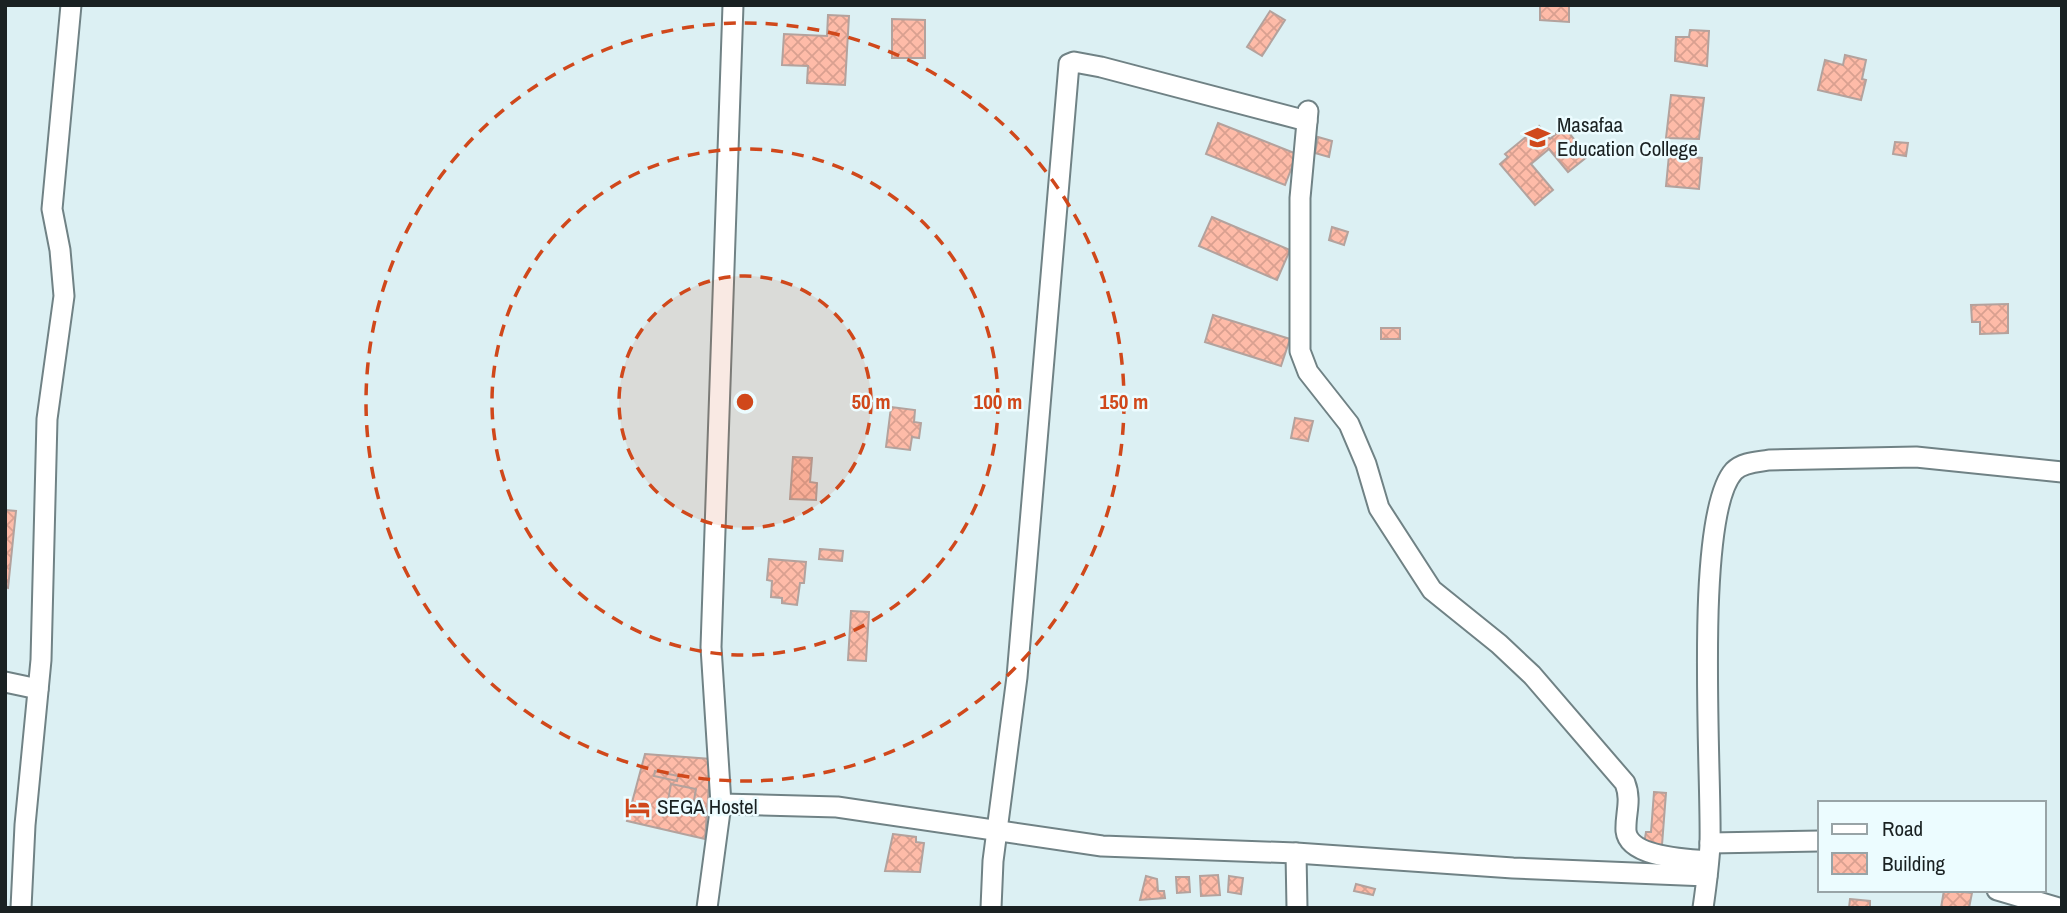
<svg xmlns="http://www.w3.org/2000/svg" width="2067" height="913" font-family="'Archivo Narrow',sans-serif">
<defs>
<pattern id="building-cross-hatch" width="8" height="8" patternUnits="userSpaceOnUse" patternTransform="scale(1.75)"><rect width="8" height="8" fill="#febba8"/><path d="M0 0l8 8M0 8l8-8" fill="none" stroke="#d9a090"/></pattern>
</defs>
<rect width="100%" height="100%" fill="#dcf0f3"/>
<g fill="url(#building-cross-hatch)" stroke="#b3a29d" stroke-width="2">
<path d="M1540 5H1569V22L1540 20Z"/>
<path d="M1270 11 1285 20 1262 56 1247 47Z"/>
<path d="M828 15 849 16 845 85 807 83 808 66 782 65 784 34 827 36Z"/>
<path d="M892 19 925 20V58H892Z"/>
<path d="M1690 30 1709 31 1707 66 1675 61 1676 37H1689Z"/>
<path d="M1845 55 1866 60 1862 79 1866 80 1861 100 1818 90 1825 60 1843 65Z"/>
<path d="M1671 95 1704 98 1699 139 1666 138Z"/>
<path d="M1218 123 1297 154 1285 185 1206 154Z"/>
<path d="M1539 126 1550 139 1564 127 1588 156 1568 172 1549 149 1531 164 1553 190 1535 205 1500 164 1508 157 1505 154Z"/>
<path d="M1318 137 1332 141 1329 157 1315 153Z"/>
<path d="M1895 142 1908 143 1906 156 1893 154Z"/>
<path d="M1669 155 1702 158 1699 189 1666 186Z"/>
<path d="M1212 217 1290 250 1277 280 1199 246Z"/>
<path d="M1332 227 1348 232 1344 245 1329 240Z"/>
<path d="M2008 304V333L1980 334V322H1972L1971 305Z"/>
<path d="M1213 315 1290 339 1281 366 1205 342Z"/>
<rect x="1381" y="328" width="19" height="11"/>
<path d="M891 407 915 410 914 422 921 423 919 438 912 437 910 450 886 447Z"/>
<path d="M1295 418 1313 421 1308 441 1291 438Z"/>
<path d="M793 457 812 458 810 482 817 483 816 500 790 499Z"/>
<path d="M5 510 16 511 8 588 5 587Z"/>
<path d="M820 549 843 551 842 561 819 559Z"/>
<path d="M769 559 806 562 804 583H800L797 605 782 603V598L771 597 772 581 767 580Z"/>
<path d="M851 611 869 612 866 661 848 660Z"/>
<path d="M645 754 711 759 705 839 627 821Z"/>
<path d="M655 771 678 776 677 781 654 776Z"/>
<path d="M671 784 696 789 693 806 687 805 685 813 673 811 674 802 668 801Z"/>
<path d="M1654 792 1666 793 1662 845 1644 844 1646 832H1651Z"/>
<path d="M893 834 916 837V842L924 843 920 872 885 871Z"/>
<path d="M1218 875 1220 895 1201 896 1200 876Z"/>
<path d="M1146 876 1157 879 1158 891H1164L1165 898 1140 900Z"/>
<path d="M1229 876 1243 878 1241 894 1228 892Z"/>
<path d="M1176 877H1189L1190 892 1177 893Z"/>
<path d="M1356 884 1375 889 1373 895 1354 891Z"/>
<path d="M1944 890 1972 893 1969 908H1941Z"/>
<path d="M1850 899 1870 901V908H1849Z"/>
</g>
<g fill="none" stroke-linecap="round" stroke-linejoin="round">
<defs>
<g id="street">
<path d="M1308 111 1300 198V351L1308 372 1349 424 1366 464 1379 508 1432 590 1499 644 1532 675 1625 783C1632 801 1625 814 1626 831 1629 858 1688 859 1708 861"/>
<path d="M5 682 38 689"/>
<path d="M721 804 837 807 1102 846 1296 853 1513 868 1707 876"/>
<path d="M1710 843 1820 841"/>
<path d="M1296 853 1297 908"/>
<path d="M1997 890 2059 908"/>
<path d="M21 908 25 825 41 660 47 419 64 296 60 250 52 209 71 5"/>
<path d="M707 908 721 804 711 647 733 5"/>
<path d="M991 908 993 861 1017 677 1069 64 1074 62 1101 67 1307 121"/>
<path d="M1703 908C1706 887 1709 865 1710 844 1712 775 1693 516 1734 471 1743 462 1758 462 1769 460L1916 457 2062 472"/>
</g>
</defs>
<use href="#street" stroke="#708285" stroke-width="23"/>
<use href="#street" stroke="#fff" stroke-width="19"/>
</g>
<circle cx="745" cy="402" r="126" fill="#d0481b" fill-opacity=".12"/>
<g fill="none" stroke="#d0481b" stroke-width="3.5" stroke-dasharray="12 9">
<circle cx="745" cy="402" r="126"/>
<circle cx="745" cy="402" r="253"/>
<circle cx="745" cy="402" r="379"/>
</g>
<defs>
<symbol id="university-bare" viewBox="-9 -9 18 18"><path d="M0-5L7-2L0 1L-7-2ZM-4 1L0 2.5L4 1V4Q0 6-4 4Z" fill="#d0481b" stroke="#ecfcff" stroke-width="2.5" paint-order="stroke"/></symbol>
<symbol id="hotel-bare" viewBox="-9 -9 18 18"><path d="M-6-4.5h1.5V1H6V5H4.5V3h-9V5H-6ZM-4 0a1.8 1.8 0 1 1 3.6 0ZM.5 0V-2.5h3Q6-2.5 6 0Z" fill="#d0481b" stroke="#ecfcff" stroke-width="2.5" paint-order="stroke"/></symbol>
</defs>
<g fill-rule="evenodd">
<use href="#university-bare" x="1520" y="120" width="35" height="35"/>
<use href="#hotel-bare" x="620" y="790" width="35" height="35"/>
</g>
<g text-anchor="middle" stroke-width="5" stroke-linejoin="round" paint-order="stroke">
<g font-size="21" fill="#1a2122" stroke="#ecfcff" text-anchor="start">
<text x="1557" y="132">Masafaa<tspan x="1557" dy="24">Education College</tspan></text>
<text x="657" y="814">SEGA Hostel</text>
</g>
</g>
<circle cx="745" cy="402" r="10" fill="#d0481b" stroke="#ecfcff" stroke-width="3.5"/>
<g font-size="21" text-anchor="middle" font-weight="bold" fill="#d0481b" stroke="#ecfcff" stroke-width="5" stroke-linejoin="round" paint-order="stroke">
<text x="871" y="409">50 m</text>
<text x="998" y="409">100 m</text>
<text x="1124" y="409">150 m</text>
</g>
<rect width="2067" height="913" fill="none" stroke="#1a2122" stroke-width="14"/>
<rect x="1818" y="801" width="228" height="91" fill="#ecfcff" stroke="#98a4a7" stroke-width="2"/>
<rect x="1832" y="824" width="35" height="10" fill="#ffffff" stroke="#98a4a7" stroke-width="2"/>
<text x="1882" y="836" font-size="21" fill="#1a2122">Road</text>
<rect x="1832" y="853" width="35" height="21" fill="url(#building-cross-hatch)" stroke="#98a4a7" stroke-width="2"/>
<text x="1882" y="871" font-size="21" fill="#1a2122">Building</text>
</svg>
